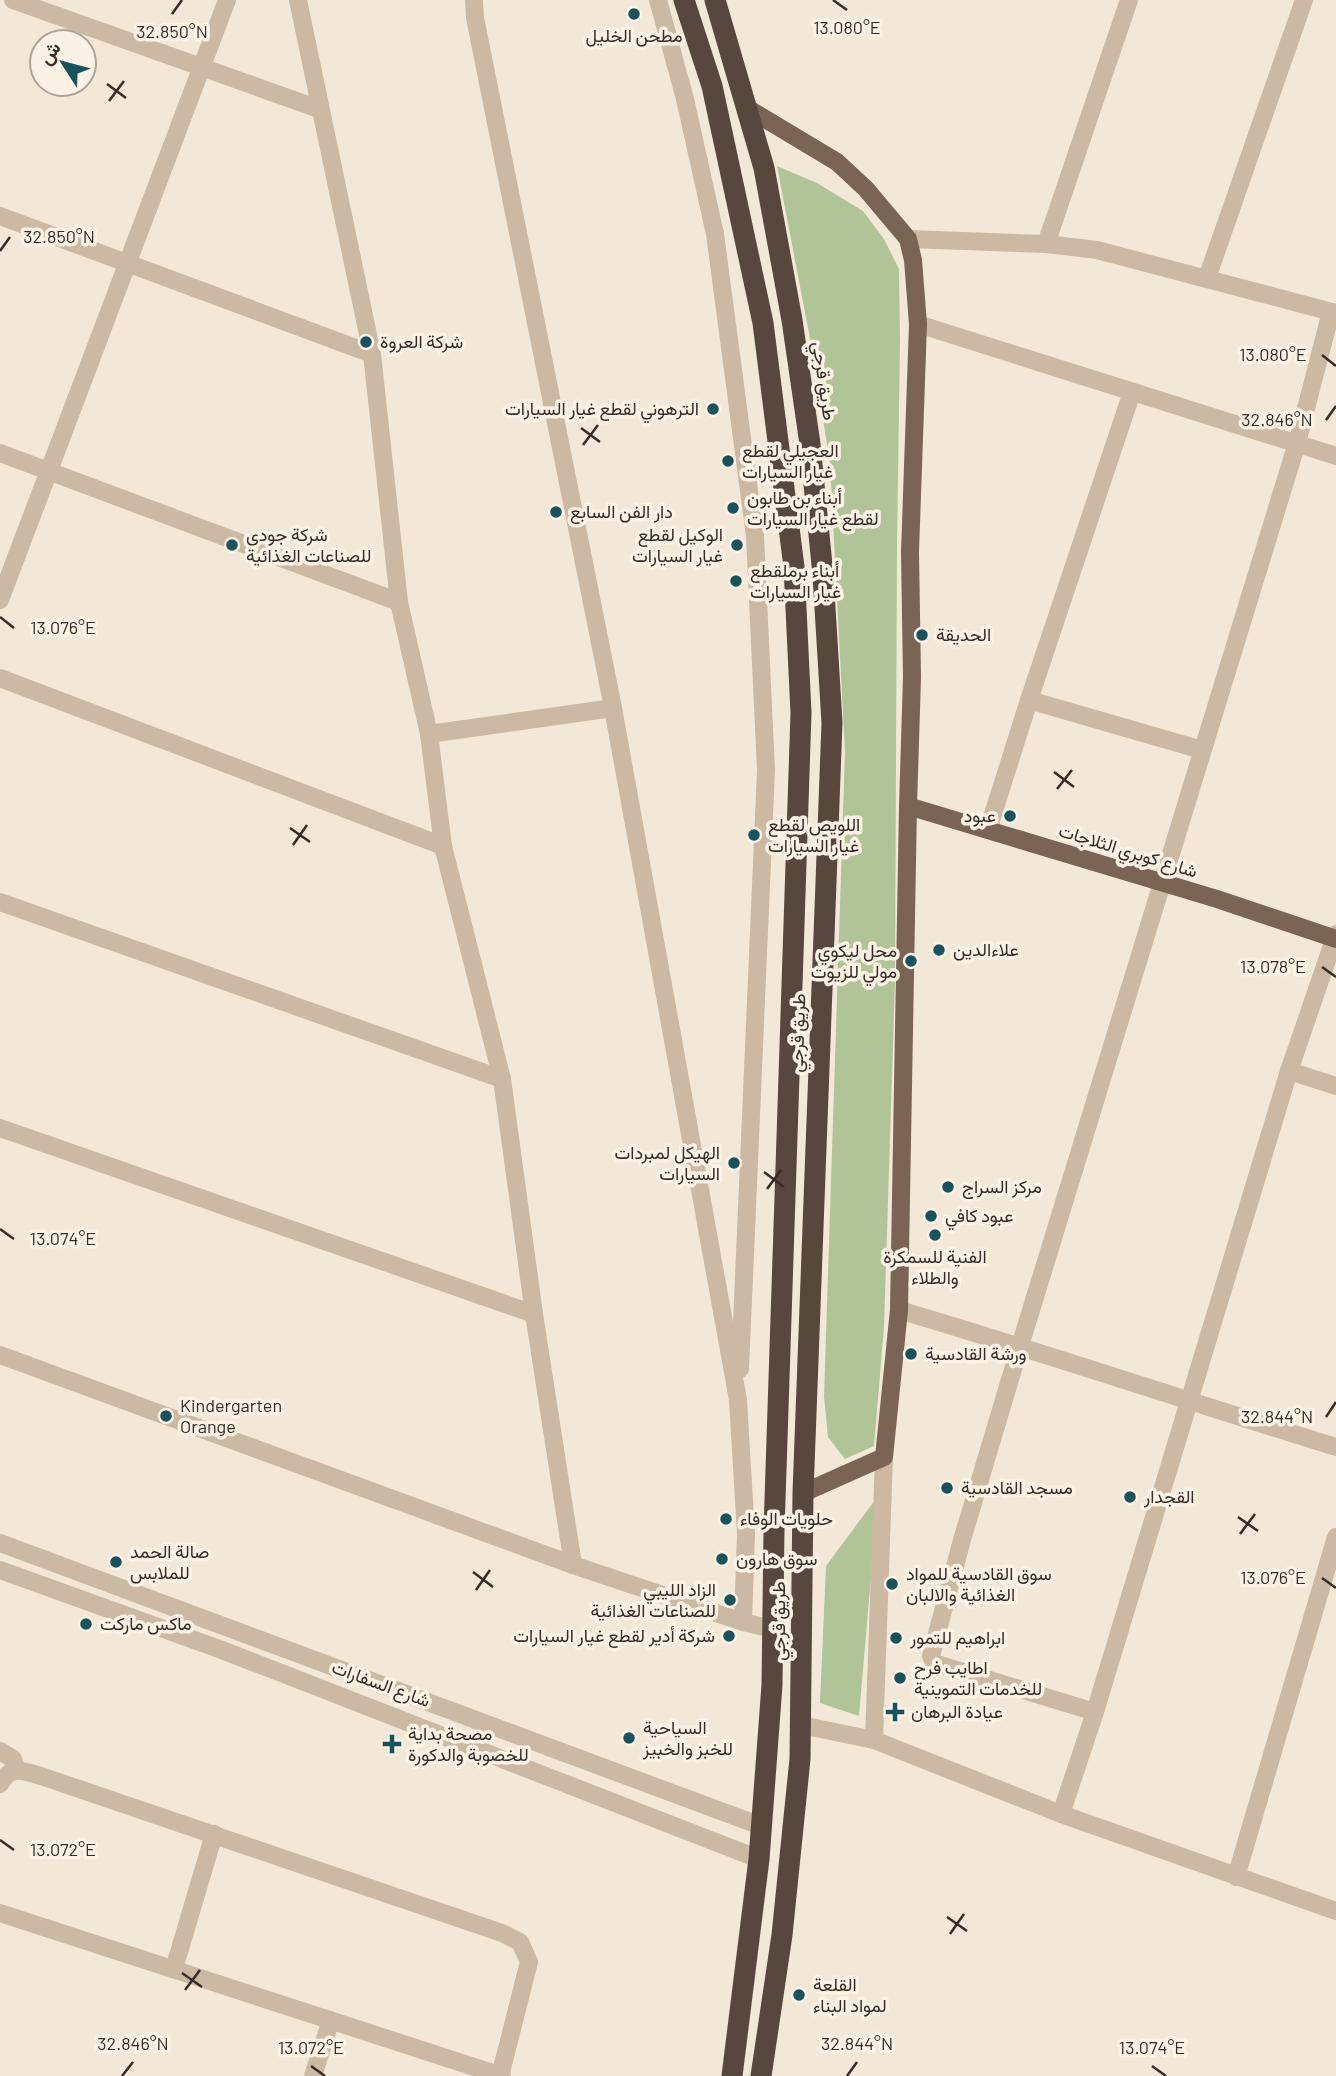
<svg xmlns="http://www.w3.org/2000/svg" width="1336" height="2076" font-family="Barlow,Vazirmatn,sans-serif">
<rect width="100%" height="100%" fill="#f3e8d8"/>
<g fill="#b1c497">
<path d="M777 166 817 183 863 211 884 239 899 269 900 340 897 545 895 983 884 1327 874 1446 845 1459 828 1437 824 1397 845 752 830 464 813 354Z"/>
<path d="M878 1496 859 1716 820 1703 826 1566Z"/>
</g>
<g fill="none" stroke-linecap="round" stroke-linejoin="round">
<g stroke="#ccb9a3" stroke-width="18">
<path d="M13 0 319 109"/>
<path d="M298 0 372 354 399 602 429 734 443 846 502 1079 534 1314 573 1565"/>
<path d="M474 0 475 18 613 708 738 1400 746 1534 743 1622"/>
<path d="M658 0 685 99 715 234 755 536 766 770 740 1369"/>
<path d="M0 216 372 354"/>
<path d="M908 239 1046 244 1097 250 1336 313"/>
<path d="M1046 244 1129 0"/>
<path d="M1207 278 1304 0"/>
<path d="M918 324 1336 456"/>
<path d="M0 453 399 602"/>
<path d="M0 600 227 0"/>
<path d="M0 678 443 846"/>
<path d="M1029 700 1202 750"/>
<path d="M429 734 613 708"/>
<path d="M988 830 1029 700 1132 392"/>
<path d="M0 902 502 1079"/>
<path d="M1289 1071 1336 1086"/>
<path d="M0 1128 534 1314"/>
<path d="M899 1310C1045 1353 1190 1402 1336 1447"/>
<path d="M0 1355 573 1565 743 1622 772 1629"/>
<path d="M0 1543 761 1826"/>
<path d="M0 1570 222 1650 759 1859"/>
<path d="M1095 1712 934 1663 931 1656 962 1540 1020 1346 1297 443 1331 312"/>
<path d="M801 1725 874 1740 1061 1814 1336 1911"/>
<path d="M874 1740 884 1457"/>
<path d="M0 1751 13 1759 17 1770"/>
<path d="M0 1784C11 1764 23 1771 41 1776L502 1933 520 1942 529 1962 500 2076"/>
<path d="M1061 1814 1095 1712 1289 1071 1336 934"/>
<path d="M1236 1877 1336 1537"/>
<path d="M0 1913 502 2076"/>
<path d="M174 1969 214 1834"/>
<path d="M313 2076 331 2020"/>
</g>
<g stroke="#7a6455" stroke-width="18">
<path d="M747 108 837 162 866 189 908 239 913 260 918 324 910 552 912 677 908 806 899 1310 884 1457 803 1493"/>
<path d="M908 806 1217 899 1336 939"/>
</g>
<g stroke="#58473c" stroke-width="21">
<path d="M684 0 712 86 763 323 794 567 801 713 774 1530 772 1685 759 1859 732 2076"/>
<path d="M715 0 764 168 792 320 810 444 823 575 832 723 803 1493 800 1759 782 1935 761 2076"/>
</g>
</g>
<path fill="none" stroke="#372c26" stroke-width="2.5" d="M833 0 847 10M172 14 182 0M107 84 126 98M109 101 124 81M0 251 10 237M1322 355 1336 366M1326 420 1336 406M581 428 600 442M583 445 598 425M0 617 14 628M1054 772 1074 787M1057 789 1072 770M290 828 310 842M293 845 307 825M1322 967 1336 977M764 1172 784 1187M767 1189 781 1170M0 1229 14 1239M1326 1417 1336 1402M1238 1517 1258 1531M1240 1534 1255 1514M473 1572 493 1587M1322 1578 1336 1588M476 1590 490 1570M0 1840 14 1850M947 1917 967 1931M950 1934 964 1914M182 1973 202 1987M185 1990 200 1970M311 2066 325 2076M1152 2066 1166 2076M122 2076 133 2062M847 2076 857 2062"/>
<g fill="#18525c" stroke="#fbf2e5" stroke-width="2.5">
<circle cx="634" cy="14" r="7"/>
<circle cx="366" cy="342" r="7"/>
<circle cx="713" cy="409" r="7"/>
<circle cx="728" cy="461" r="7"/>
<circle cx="733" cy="508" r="7"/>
<circle cx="556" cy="512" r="7"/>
<circle cx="232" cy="545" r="7"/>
<circle cx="737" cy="545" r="7"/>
<circle cx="736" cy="581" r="7"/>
<circle cx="922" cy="635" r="7"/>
<circle cx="1010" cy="816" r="7"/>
<circle cx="754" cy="835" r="7"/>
<circle cx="939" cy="950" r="7"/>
<circle cx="911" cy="961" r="7"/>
<circle cx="734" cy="1163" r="7"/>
<circle cx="948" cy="1187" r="7"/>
<circle cx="931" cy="1216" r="7"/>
<circle cx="935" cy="1235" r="7"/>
<circle cx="911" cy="1354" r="7"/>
<circle cx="166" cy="1416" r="7"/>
<circle cx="947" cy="1488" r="7"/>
<circle cx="1130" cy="1497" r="7"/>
<circle cx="726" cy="1519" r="7"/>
<circle cx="722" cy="1559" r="7"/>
<circle cx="116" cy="1562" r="7"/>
<circle cx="892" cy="1584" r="7"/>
<circle cx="730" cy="1600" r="7"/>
<circle cx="86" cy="1624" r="7"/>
<circle cx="729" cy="1636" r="7"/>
<circle cx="896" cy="1638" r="7"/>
<circle cx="900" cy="1678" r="7"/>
<path d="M891.5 1701.5h7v7h7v7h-7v7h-7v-7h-7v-7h7z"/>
<circle cx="629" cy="1738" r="7"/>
<path d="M388.5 1733.5h7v7h7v7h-7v7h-7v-7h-7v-7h7z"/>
<circle cx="799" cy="1995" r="7"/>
</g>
<g text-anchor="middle" stroke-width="7" stroke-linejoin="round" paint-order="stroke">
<g font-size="18" fill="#372c26" stroke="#fbf2e5" text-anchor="start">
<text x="634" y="42" text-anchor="middle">مطحن الخليل</text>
<text x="380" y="348">شركة العروة</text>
<text x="699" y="415" text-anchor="end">الترهوني لقطع غيار السيارات</text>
<text x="742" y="457">العجيلي لقطع<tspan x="742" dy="21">غيار السيارات</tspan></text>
<text x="747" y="504">أبناء بن طابون<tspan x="747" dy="21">لقطع غيار السيارات</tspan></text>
<text x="570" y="518">دار الفن السابع</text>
<text x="246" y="541">شركة جودي<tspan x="246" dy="21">للصناعات الغذائية</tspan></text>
<text x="723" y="541" text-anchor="end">الوكيل لقطع<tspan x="723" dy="21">غيار السيارات</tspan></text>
<text x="750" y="577">أبناء برملقطع<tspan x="750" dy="21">غيار السيارات</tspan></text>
<text x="936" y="641">الحديقة</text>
<text x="996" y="822" text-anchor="end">عبود</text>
<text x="768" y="831">اللويص لقطع<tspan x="768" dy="21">غيار السيارات</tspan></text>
<text x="953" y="956">علاءالدين</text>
<text x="897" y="957" text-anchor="end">محل ليكوي<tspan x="897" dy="21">مولي للزيوت</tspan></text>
<text x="720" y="1159" text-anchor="end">الهيكل لمبردات<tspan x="720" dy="21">السيارات</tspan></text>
<text x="962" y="1193">مركز السراج</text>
<text x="945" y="1222">عبود كافي</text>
<text x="935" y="1263" text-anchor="middle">الفنية للسمكرة<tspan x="935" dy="21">والطلاء</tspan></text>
<text x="925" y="1360">ورشة القادسية</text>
<text x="180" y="1412">Kindergarten<tspan x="180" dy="21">Orange</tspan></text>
<text x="961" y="1494">مسجد القادسية</text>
<text x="1144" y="1503">القجدار</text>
<text x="740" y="1525">حلويات الوفاء</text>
<text x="130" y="1558">صالة الحمد<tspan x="130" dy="21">للملابس</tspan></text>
<text x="736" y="1565">سوق هارون</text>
<text x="906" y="1580">سوق القادسية للمواد<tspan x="906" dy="21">الغذائية والالبان</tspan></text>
<text x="716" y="1596" text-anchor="end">الزاد الليبي<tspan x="716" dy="21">للصناعات الغذائية</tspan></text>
<text x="100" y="1630">ماكس ماركت</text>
<text x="715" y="1642" text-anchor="end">شركة أدير لقطع غيار السيارات</text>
<text x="910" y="1644">ابراهيم للتمور</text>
<text x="914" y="1674">اطايب فرح<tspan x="914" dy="21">للخدمات التموينية</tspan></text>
<text x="911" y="1718">عيادة البرهان</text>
<text x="643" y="1734">السياحية<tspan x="643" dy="21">للخبز والخبيز</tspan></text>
<text x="408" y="1740">مصحة بداية<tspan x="408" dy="21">للخصوبة والدكورة</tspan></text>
<text x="813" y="1991">القلعة<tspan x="813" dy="21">لمواد البناء</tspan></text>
</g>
<g font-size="18" fill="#372c26" stroke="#fbf2e5">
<text transform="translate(824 381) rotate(82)" y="6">طريق قرجي</text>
<text transform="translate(1128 851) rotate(17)" y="6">شارع كوبري الثلاجات</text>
<text transform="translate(798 1033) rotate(-88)" y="6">طريق قرجي</text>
<text transform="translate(779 1621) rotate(-90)" y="6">طريق قرجي</text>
<text transform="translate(381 1684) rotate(20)" y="6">شارع السفارات</text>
</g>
</g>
<g font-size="18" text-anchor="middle" fill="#372c26" stroke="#fbf2e5" stroke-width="7" stroke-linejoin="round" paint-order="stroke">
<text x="847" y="34">13.080°E</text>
<text x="172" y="38">32.850°N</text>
<text x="59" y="243">32.850°N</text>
<text x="1273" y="361">13.080°E</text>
<text x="1277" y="426">32.846°N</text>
<text x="63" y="634">13.076°E</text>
<text x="1273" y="973">13.078°E</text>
<text x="63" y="1245">13.074°E</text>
<text x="1277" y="1423">32.844°N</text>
<text x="1273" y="1584">13.076°E</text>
<text x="63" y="1856">13.072°E</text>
<text x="133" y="2050">32.846°N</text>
<text x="857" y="2050">32.844°N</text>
<text x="311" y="2054">13.072°E</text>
<text x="1152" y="2054">13.074°E</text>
</g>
<g transform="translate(63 63) rotate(306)"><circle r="33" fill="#fbf2e5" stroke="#ada399" stroke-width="2"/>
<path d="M0-5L12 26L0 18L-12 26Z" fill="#18525c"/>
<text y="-10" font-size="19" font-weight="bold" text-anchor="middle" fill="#372c26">ش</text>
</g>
</svg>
